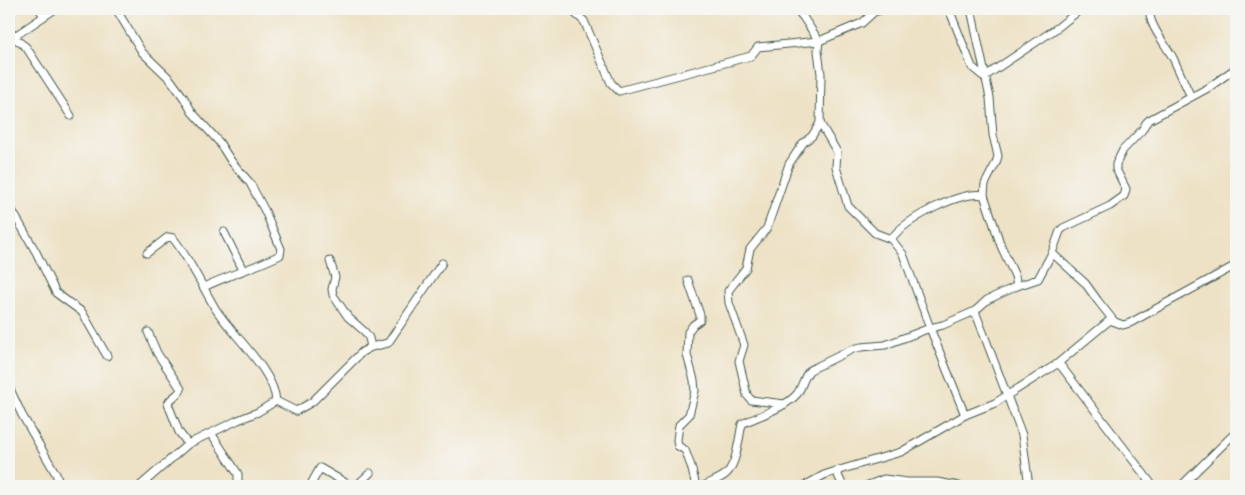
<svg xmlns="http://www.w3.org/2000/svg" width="1245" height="495" font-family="Mynerve,sans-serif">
<rect width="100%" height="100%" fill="#f6f6f2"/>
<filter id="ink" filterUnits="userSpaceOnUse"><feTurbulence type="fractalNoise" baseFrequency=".02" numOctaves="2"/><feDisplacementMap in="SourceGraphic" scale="10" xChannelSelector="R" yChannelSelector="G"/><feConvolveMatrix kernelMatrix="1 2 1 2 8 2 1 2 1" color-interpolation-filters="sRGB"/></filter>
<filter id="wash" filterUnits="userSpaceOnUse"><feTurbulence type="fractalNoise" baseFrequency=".0096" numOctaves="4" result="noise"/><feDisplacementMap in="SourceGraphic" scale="20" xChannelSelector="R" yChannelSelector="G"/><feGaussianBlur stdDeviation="1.12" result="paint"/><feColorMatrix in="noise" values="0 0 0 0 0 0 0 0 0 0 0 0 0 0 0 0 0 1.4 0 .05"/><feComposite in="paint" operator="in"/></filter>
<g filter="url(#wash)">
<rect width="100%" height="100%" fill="#eee2c6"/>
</g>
<g filter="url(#ink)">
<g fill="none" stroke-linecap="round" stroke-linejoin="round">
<defs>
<g id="minor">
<path d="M39 9 44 16"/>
<path d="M116 9 142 52 170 79 184 98 192 112 219 142 231 161 250 183 265 211 281 249 280 255C256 267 229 275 204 287"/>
<path d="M570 9 584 21 611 83 619 91 751 56 758 47 819 41 862 23 874 12 884 9"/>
<path d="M949 9 972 67 984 77"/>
<path d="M971 9 990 98 993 135 998 156 996 163 985 184 984 195 1001 246 1015 276 1017 286 987 300 975 311 1022 435 1029 486"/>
<path d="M1150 9C1147 23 1166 45 1173 58 1179 71 1185 84 1191 97"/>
<path d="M13 37 26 47 71 116"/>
<path d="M9 40 55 9"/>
<path d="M984 77 1057 28 1081 9"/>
<path d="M820 123 837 152 836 167 848 206 875 233 891 239 903 254 930 328 965 415"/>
<path d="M9 205 36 252 56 293 82 312 107 356"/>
<path d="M224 232 243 270"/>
<path d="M891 239C906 219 959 191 984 195"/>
<path d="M147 253 168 237 173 238C190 260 201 284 215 308 231 334 274 370 276 401"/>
<path d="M1052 253 1085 283 1098 301 1113 320"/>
<path d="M330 261 335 277 332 289 333 295 348 317 365 332 369 338 371 347"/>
<path d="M688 280 700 315V320L693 325 688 332 687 355 694 380 695 391 689 415 679 425 677 440 678 446 685 450 691 466 696 486"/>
<path d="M1017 286 1038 279 1052 253 1060 231 1063 228 1110 206 1124 196 1126 189 1116 169V164L1123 150 1142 130 1146 123 1149 120 1208 88 1236 68"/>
<path d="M148 332 157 353 181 389C179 396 170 397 168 404L179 432 188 444"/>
<path d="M1057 364 1110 320 1123 325 1130 323 1236 265"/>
<path d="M9 387 22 415 56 474 60 486"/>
<path d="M276 401 296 411 312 402 362 352 371 347 388 343 442 263"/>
<path d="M785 404 751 400 747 395 739 361 744 345 729 303 728 291 746 268 750 249 767 228 789 164 803 143 812 136 820 123 821 74 818 51 819 41 803 17 796 9"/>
<path d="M211 433 238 474V486"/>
<path d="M836 471 843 486"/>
<path d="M140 486 188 444 238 420 258 412 276 401"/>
<path d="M310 486 320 468 351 486"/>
<path d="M356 486 370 473"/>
<path d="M703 486C711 482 721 479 727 473 737 463 739 437 742 424 758 416 785 408 797 394 803 386 803 377 810 370L853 349 861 347 885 345 930 328 943 325 975 311"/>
<path d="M804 486 824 475 836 471 901 452 965 415 995 403 1057 364 1061 366 1153 486"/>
<path d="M866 486 884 479 907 482H937L959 486"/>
<path d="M1181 486 1236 432"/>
</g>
</defs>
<use href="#minor" stroke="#3e564a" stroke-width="9"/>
<use href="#minor" stroke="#fff" stroke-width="7"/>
</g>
</g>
<rect width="1245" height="495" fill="none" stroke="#f6f6f2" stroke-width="30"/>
</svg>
